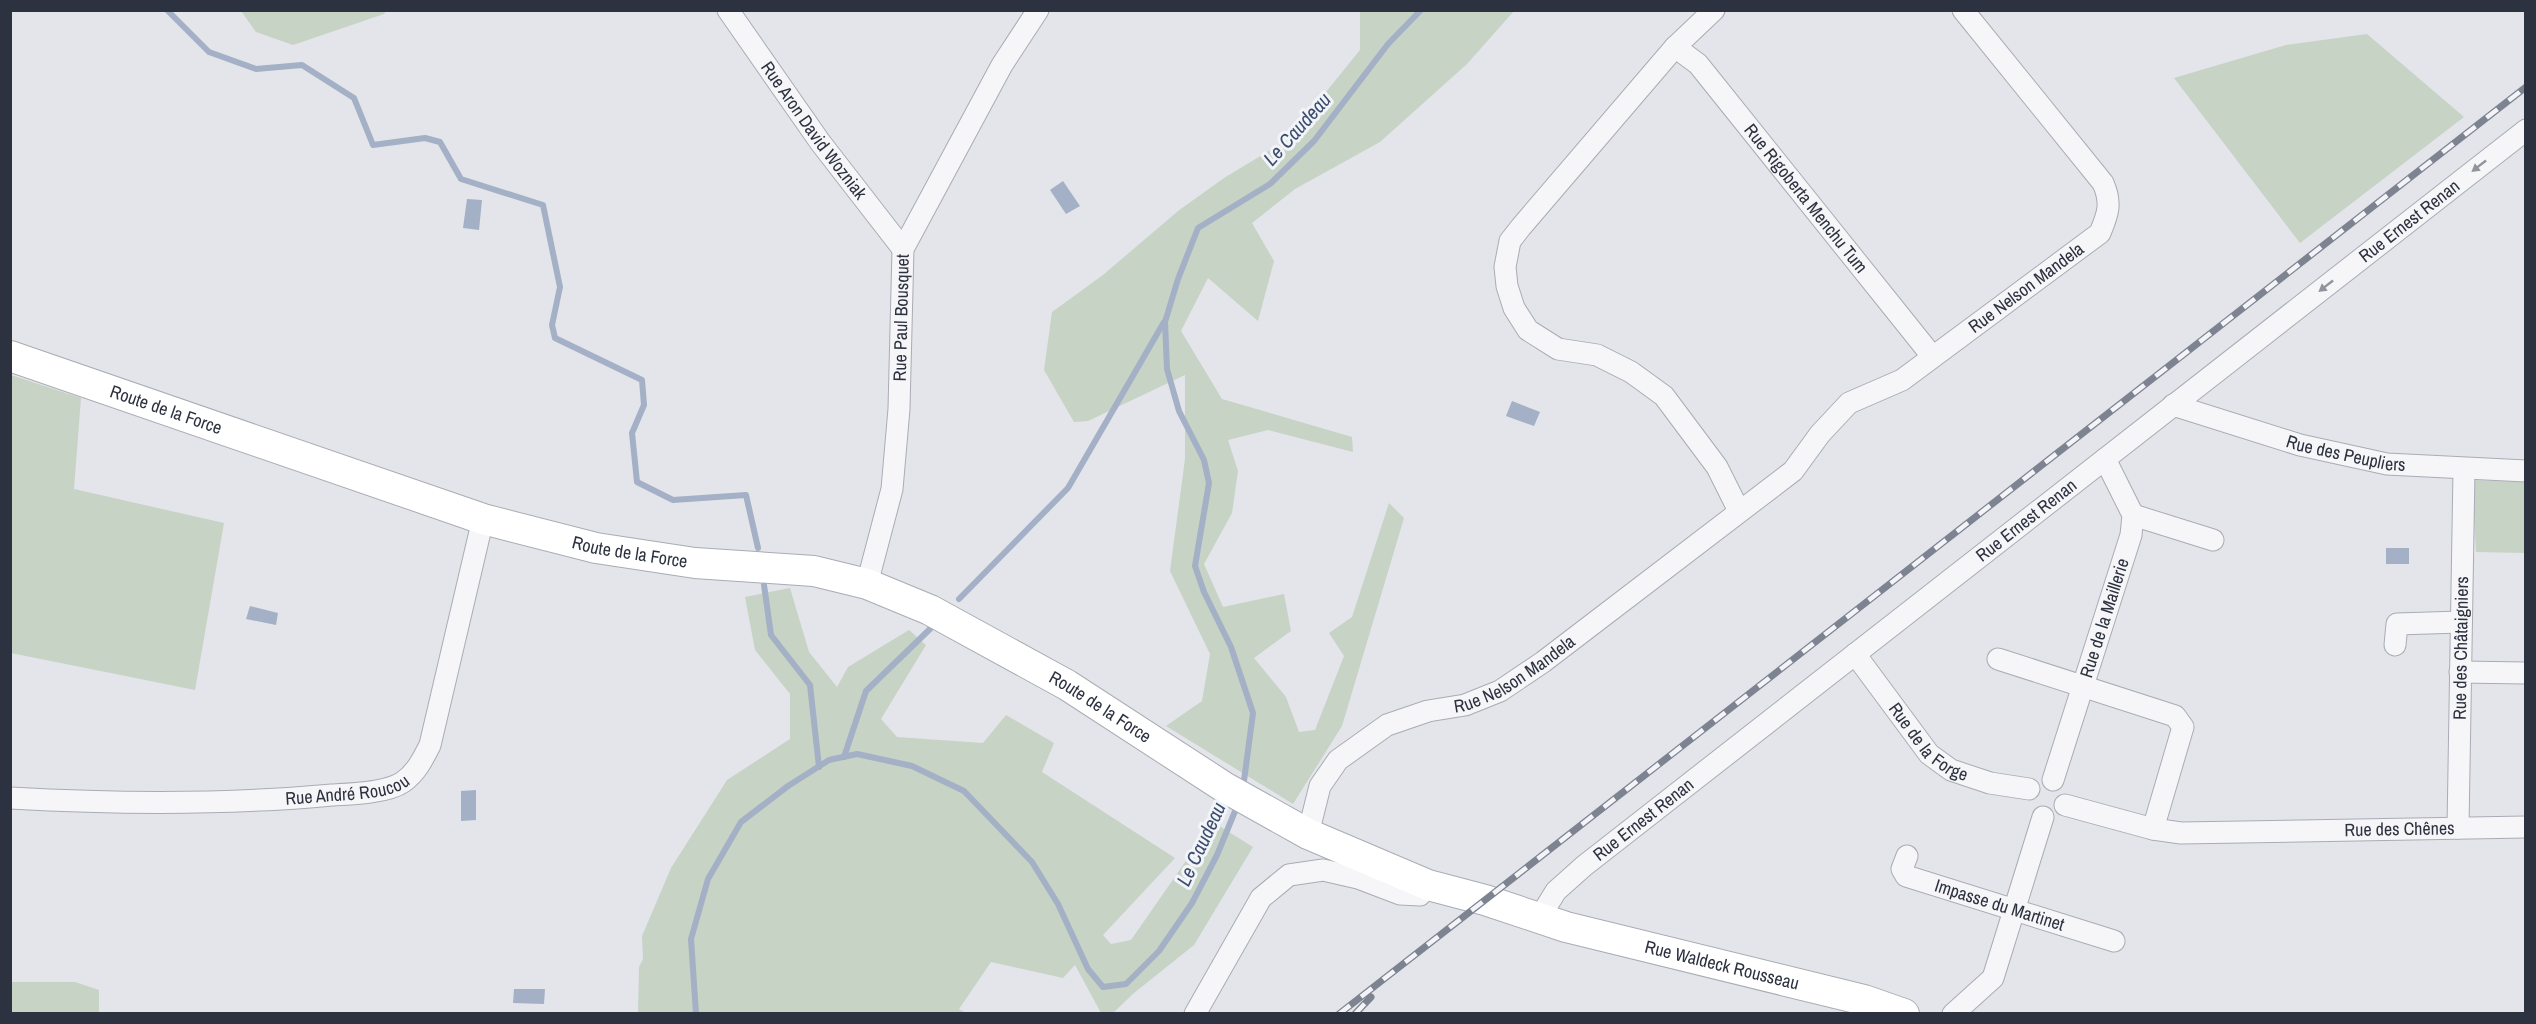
<svg xmlns="http://www.w3.org/2000/svg" width="2536" height="1024" font-family="'Archivo Narrow',sans-serif">
<rect width="100%" height="100%" fill="#e3e5ea"/>
<g fill="#c7d3c5">
<path d="M1360 10 1514 11 1467 64 1380 142 1295 189 1252 223 1274 261 1258 321 1208 278 1181 331 1222 399 1352 437 1353 452 1268 430 1228 440 1238 471 1232 513 1204 564 1223 607 1284 594 1291 631 1254 658 1286 697 1299 732 1315 730 1344 656 1329 633 1352 617 1389 503 1404 518 1342 726 1293 804 1166 726 1202 701 1210 654 1170 571 1185 459V375L1088 421 1074 422 1044 370 1052 312 1103 275 1178 211 1224 178 1287 140 1360 50Z"/>
<path d="M241 11H386L384 14 293 45 256 32Z"/>
<path d="M2367 34 2464 117 2300 243 2174 78 2286 45Z"/>
<path d="M11 375 81 398 74 489 224 523 195 690 11 653Z"/>
<path d="M2472 480 2525 482V553L2476 552Z"/>
<path d="M790 588 809 652 837 687 848 667 909 630 926 645 881 719 897 737 983 743 1006 715 1054 743 1042 772 1175 858 1103 935 1111 944 1131 940 1213 822 1253 847 1194 945 1134 993 1113 1013H1101L1075 965 1063 978 991 962 959 1009 966 1013H638L639 967 643 959 642 936 671 868 727 780 790 739V694L755 650 745 597Z"/>
<path d="M10 982H75L99 990V1013H11Z"/>
</g>
<g fill="#a3b0c5">
<path d="M1063 181 1080 206 1066 214 1050 190Z"/>
<path d="M467 199 482 200 479 230 463 228Z"/>
<path d="M1512 401 1540 412 1534 426 1506 416Z"/>
<rect x="2386" y="548" width="23" height="16"/>
<path d="M250 606 278 613 276 625 246 619Z"/>
<path d="M476 790V820L461 821V791Z"/>
<path d="M514 989H545L544 1004 513 1003Z"/>
</g>
<g fill="none" stroke-linecap="round" stroke-linejoin="round">
<g stroke="#a3b0c5" stroke-width="6">
<path d="M167 10 209 52 256 69 302 65 354 98 373 145 425 138 440 142 461 179 543 205 560 287 552 325 555 338 642 380 644 405 632 433 637 482 673 500 746 495 758 548"/>
<path d="M764 585 771 635 810 685 819 767"/>
<path d="M959 599 1068 488 1164 322"/>
<path d="M844 757 866 691 930 629"/>
<path d="M1243 788 1253 713 1231 647 1204 592 1195 566 1209 483 1204 460 1179 411 1167 369 1165 322 1178 279 1198 228 1270 184 1314 141 1388 44 1421 10"/>
<path d="M696 1014 691 939 708 879 741 822 788 786 829 760 857 754 912 766 964 791 1032 862 1058 904 1088 969 1103 987 1126 984 1159 951 1192 903 1217 855 1238 804"/>
</g>
<defs>
<g id="street">
<path id="s1" d="M728 10 820 142 903 249"/>
<path d="M1714 10 1675 47 1521 227 1510 241 1505 267 1507 286 1514 308 1528 330 1558 349 1597 355 1631 372 1664 396 1717 467 1739 511"/>
<path id="s2" d="M1675 47 1698 64 1932 356"/>
<path id="s3" d="M2173 405 2300 445 2387 464 2526 471"/>
<path d="M2133 515 2213 540"/>
<path id="s4" d="M867 584 892 489 899 409 903 249 1002 65 1038 10"/>
<path d="M2395 645 2397 624 2461 622"/>
<path id="s5" d="M1855 654 1929 754 1951 770 1990 783 2029 789"/>
<path d="M1998 659 2175 716 2183 727 2153 829"/>
<path d="M2460 672 2526 673"/>
<path id="s6" d="M2053 780 2131 535 2133 515 2105 459"/>
<path id="s7" d="M10 798C117 804 225 805 332 795 351 794 387 793 403 782 416 773 423 759 430 745L483 519"/>
<path id="s8" d="M2065 805 2153 829 2181 833 2526 827"/>
<path id="s9" d="M2458 828 2464 470"/>
<path id="s10" d="M1308 834 1320 786 1338 760 1387 725 1428 711 1465 705 1500 691 1543 662 1793 471 1820 434 1849 403 1902 380 2100 233C2108 214 2112 203 2103 183L1963 10"/>
<path id="s11" d="M1907 856 1902 869 1906 876 2114 941"/>
<path id="s12" d="M1538 920 1556 891 1584 866 2526 130"/>
<path d="M1195 1014 1261 898 1289 875 1323 870 1358 878 1400 894 1420 895 1428 885"/>
<path d="M1953 1014 1993 978 2043 817"/>
</g>
<g id="secondary">
<path id="s13" d="M10 356 483 519 596 548 695 563 814 571 867 584 930 610 1067 685 1224 787 1308 834 1428 885 1485 900 1566 927 1864 1000 1904 1014"/>
</g>
</defs>
<use href="#street" stroke="#a9acb4" stroke-width="23"/>
<use href="#secondary" stroke="#a9acb4" stroke-width="32"/>
<use href="#street" stroke="#f6f6f8" stroke-width="21"/>
<use href="#secondary" stroke="#fff" stroke-width="30"/>
<defs>
<g id="rail">
<path d="M1339 1014 2526 87"/>
<path d="M1355 1014 1371 997"/>
</g>
</defs>
<use href="#rail" stroke="#7e8392" stroke-width="7"/>
<use href="#rail" stroke="#f3f4f7" stroke-width="4.5" stroke-dasharray="14" stroke-linecap="butt"/>
</g>
<defs><path id="oneway-solid" d="M-6-.8H1V-3.2L6.5 0L1 3.2V.8H-6Z" transform="scale(1.5)"/></defs>
<g fill="#92949c">
<use href="#oneway-solid" transform="translate(2479 166) rotate(142)"/>
<use href="#oneway-solid" transform="translate(2326 286) rotate(142)"/>
</g>
<g text-anchor="middle" stroke-width="6" stroke-linejoin="round" paint-order="stroke">
<g font-size="18" fill="#2d3240" stroke="#f3f4f7">
<text dy="6" stroke="none"><textPath href="#s1" startOffset="148">Rue Aron David Wozniak</textPath></text>
<text dy="6" stroke="none"><textPath href="#s2" startOffset="201">Rue Rigoberta Menchu Tum</textPath></text>
<text dy="6" stroke="none"><textPath href="#s12" startOffset="1119">Rue Ernest Renan</textPath></text>
<text dy="6" stroke="none"><textPath href="#s10" startOffset="927">Rue Nelson Mandela</textPath></text>
<text dy="6" stroke="none"><textPath href="#s4" startOffset="270">Rue Paul Bousquet</textPath></text>
<text dy="6" stroke="none"><textPath href="#s13" startOffset="165">Route de la Force</textPath></text>
<text dy="6" stroke="none"><textPath href="#s3" startOffset="180">Rue des Peupliers</textPath></text>
<text dy="6" stroke="none"><textPath href="#s12" startOffset="633">Rue Ernest Renan</textPath></text>
<text dy="6" stroke="none"><textPath href="#s13" startOffset="651">Route de la Force</textPath></text>
<text dy="6" stroke="none"><textPath href="#s6" startOffset="170">Rue de la Maillerie</textPath></text>
<text dy="6" stroke="none"><textPath href="#s9" startOffset="180">Rue des Châtaigniers</textPath></text>
<text dy="6" stroke="none"><textPath href="#s10" startOffset="280">Rue Nelson Mandela</textPath></text>
<text dy="6" stroke="none"><textPath href="#s13" startOffset="1155">Route de la Force</textPath></text>
<text dy="6" stroke="none"><textPath href="#s5" startOffset="116">Rue de la Forge</textPath></text>
<text dy="6" stroke="none"><textPath href="#s7" startOffset="338">Rue André Roucou</textPath></text>
<text dy="6" stroke="none"><textPath href="#s12" startOffset="147">Rue Ernest Renan</textPath></text>
<text dy="6" stroke="none"><textPath href="#s8" startOffset="338">Rue des Chênes</textPath></text>
<text dy="6" stroke="none"><textPath href="#s11" startOffset="120">Impasse du Martinet</textPath></text>
<text dy="6" stroke="none"><textPath href="#s13" startOffset="1834">Rue Waldeck Rousseau</textPath></text>
</g>
<g font-size="20" font-style="italic" fill="#3b4d70" stroke="#f3f4f7">
<text transform="translate(1297 129) rotate(-48)" y="7">Le Caudeau</text>
<text transform="translate(1201 844) rotate(-65)" y="7">Le Caudeau</text>
</g>
</g>
<rect width="2536" height="1024" fill="none" stroke="#2d3240" stroke-width="24"/>
</svg>
